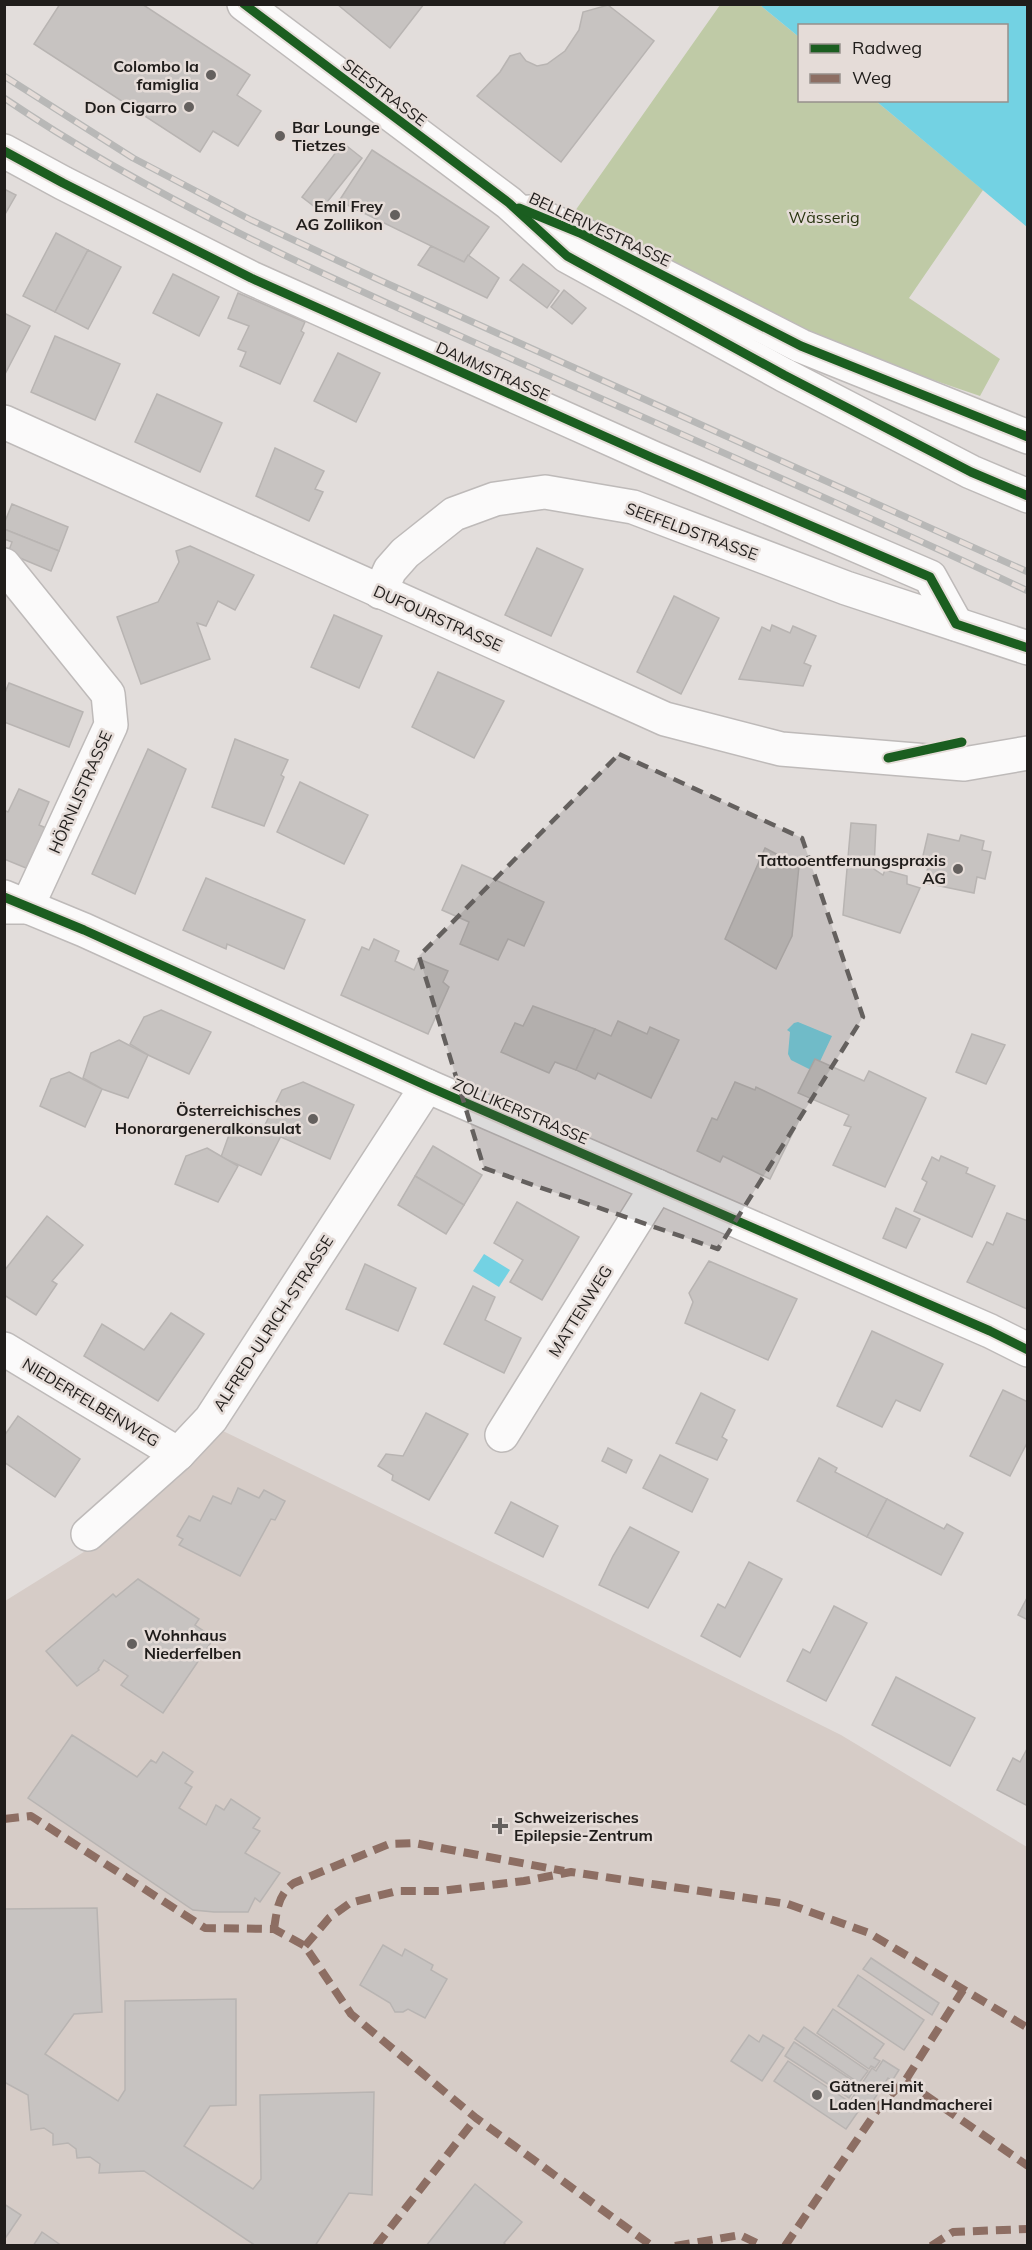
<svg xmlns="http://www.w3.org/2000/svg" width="1032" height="2250" font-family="Mulish,sans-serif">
<rect width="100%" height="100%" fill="#e2dddb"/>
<path fill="#d6ccc7" d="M223 1431 558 1594 841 1735 1027 1847V2245L5 2246V1601L87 1550 177 1479Z"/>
<path fill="#bfcaa6" d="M720 5H760L799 37 800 100 876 101 983 190 909 298 1000 359 980 396 787 330 575 211Z"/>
<g fill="#73d2e3">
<path d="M760 5H1027V227L876 101 1006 100V26H800L799 37Z"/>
<path d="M798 1022 832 1036 815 1072 791 1060 788 1054 790 1032 787 1030 794 1023Z"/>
<path d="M484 1254 510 1270 499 1287 473 1271Z"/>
</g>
<g fill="#c7c3c1" stroke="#b8b4b2" stroke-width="1.5">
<path d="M60 4H142L250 75 237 95 261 111 238 146 213 131 200 152 34 44Z"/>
<path d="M337 4H424L390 48Z"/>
<path d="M608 5 654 41 561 162 477 96 500 72 510 56 520 53 526 61 537 66 547 64 565 51 579 30 583 12Z"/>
<path d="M343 143 362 158 320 211 302 197Z"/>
<path d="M372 150 489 227 464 262 339 201Z"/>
<path d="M4 189 16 195 4 216Z"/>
<path d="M56 233 88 250 55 312 23 296Z"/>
<path d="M431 246 464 262 468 255 499 278 487 298 418 265Z"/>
<path d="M88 250 121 267 88 329 55 312Z"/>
<path d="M523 264 559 291 547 308 510 280Z"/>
<path d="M173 274 219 297 199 336 153 313Z"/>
<path d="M564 290 586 308 572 324 551 307Z"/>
<path d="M238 293 305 322 301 331 304 333 280 384 240 366 246 352 238 349 249 326 228 318Z"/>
<path d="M4 313 30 326 4 376Z"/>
<path d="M55 336 120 364 95 420 31 392Z"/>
<path d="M338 353 380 373 356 422 314 401Z"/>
<path d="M157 394 222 423 200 472 135 442Z"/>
<path d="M275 448 324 471 315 489 323 492 309 521 256 496Z"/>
<path d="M12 504 68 527 59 551 4 529V524Z"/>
<path d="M4 529 59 551 51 571 8 553 12 542 4 539Z"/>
<path d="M190 546 254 575 235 610 218 601 206 626 197 623 210 659 141 684 117 617 158 602 179 562 176 551Z"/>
<path d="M537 548 583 569 551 636 505 615Z"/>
<path d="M674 596 719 618 681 694 637 672Z"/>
<path d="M334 615 382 636 359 688 311 667Z"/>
<path d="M772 625 790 633 793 626 816 636 804 663 811 666 803 686 739 679 762 627 770 631Z"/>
<path d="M438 672 504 701 474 758 412 727Z"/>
<path d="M9 683 83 712 69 747 4 722V695Z"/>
<path d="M235 739 288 760 281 775 284 777 264 826 212 807Z"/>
<path d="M148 749 186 769 135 894 92 874Z"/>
<path d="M300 782 368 815 344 864 277 832Z"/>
<path d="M19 789 49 802 39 825 46 828 26 868 4 859V810L8 812Z"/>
<path d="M851 823 876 825 874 869 883 875 885 870 907 876V884L920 888 900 933 843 915Z"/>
<path d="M928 834 959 841 961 835 984 841 982 850 991 852 985 879 977 877 974 893 925 883 929 861 922 860Z"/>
<path d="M765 848 799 866 792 936 776 969 725 939Z"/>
<path d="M462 865 544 902 524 946 508 939 498 960 460 944 469 922 442 910Z"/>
<path d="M206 878 305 920 284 969 227 944 226 949 183 930Z"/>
<path d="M374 939 399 951 395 961 414 970 419 959 448 971 443 982 449 987 428 1034 341 995 362 947 369 950Z"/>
<path d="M533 1006 595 1029 576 1070 555 1062 549 1073 501 1052 515 1023 523 1026Z"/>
<path d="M161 1010 211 1032 189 1074 148 1055 130 1044 144 1017Z"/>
<path d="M618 1021 647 1034 650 1027 679 1040 651 1098 598 1073 595 1079 576 1070 595 1029 611 1036Z"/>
<path d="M972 1034 1005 1045 986 1084 956 1072Z"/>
<path d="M119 1040 148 1055 128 1098 102 1089 83 1078 91 1053Z"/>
<path d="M815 1059 864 1081 869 1071 926 1098 885 1187 833 1165 851 1127 844 1125 849 1115 798 1093Z"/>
<path d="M69 1072 102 1089 85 1127 40 1106 51 1079Z"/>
<path d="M303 1082 354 1105 330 1159 263 1129 282 1090Z"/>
<path d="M735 1082 755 1090 756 1087 804 1110 770 1179 727 1158 723 1156 720 1162 697 1151 712 1118 717 1120Z"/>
<path d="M251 1124 281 1136 261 1175 221 1157 230 1132Z"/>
<path d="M433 1146 482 1175 464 1205 415 1176Z"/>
<path d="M207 1148 238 1166 218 1202 175 1184 186 1156Z"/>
<path d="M941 1156 968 1168 966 1173 995 1186 972 1237 914 1211 927 1182 922 1179 932 1157 939 1161Z"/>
<path d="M415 1176 464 1205 446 1234 398 1205Z"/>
<path d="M517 1202 579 1237 542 1300 510 1282 523 1260 494 1243Z"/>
<path d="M896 1208 920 1219 906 1248 883 1238Z"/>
<path d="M1007 1213 1028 1221 1027 1309 967 1282 987 1242 993 1245Z"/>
<path d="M47 1216 83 1245 52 1281 57 1284 36 1315 4 1295V1271Z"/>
<path d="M709 1261 797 1299 768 1360 685 1323 693 1302 689 1293Z"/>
<path d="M365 1264 416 1288 398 1331 346 1309Z"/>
<path d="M473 1286 495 1297 485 1320 521 1338 504 1373 444 1344Z"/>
<path d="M171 1313 204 1334 158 1401 84 1356 102 1324 144 1350Z"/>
<path d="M872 1331 943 1364 920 1411 896 1400 882 1427 837 1406Z"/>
<path d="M1003 1390 1028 1402V1441L1010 1476 970 1456Z"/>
<path d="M701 1393 735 1410 722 1437 727 1440 717 1460 676 1443Z"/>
<path d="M426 1413 468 1434 429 1500 392 1480 393 1475 378 1466 386 1454 403 1456Z"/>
<path d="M18 1416 80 1459 55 1497 4 1462V1436Z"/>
<path d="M608 1448 632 1460 626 1473 602 1461Z"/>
<path d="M660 1455 708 1479 692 1512 643 1488Z"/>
<path d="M819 1458 837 1468 835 1472 887 1499 867 1537 797 1501Z"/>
<path d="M238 1488 259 1498 264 1490 285 1501 275 1520 271 1519 240 1576 179 1545 183 1539 177 1536 189 1516 200 1521 213 1496 231 1504Z"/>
<path d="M887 1499 944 1529 947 1524 963 1533 941 1575 867 1537Z"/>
<path d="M511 1502 558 1526 543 1557 495 1533Z"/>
<path d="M630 1527 679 1552 648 1608 599 1585 613 1556Z"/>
<path d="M749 1562 782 1579 740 1657 701 1636 718 1604 725 1608Z"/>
<path d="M138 1579 199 1619 195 1625 214 1638 163 1713 121 1685 128 1676 104 1660 98 1669 99 1670 77 1686 46 1651 113 1594 116 1597Z"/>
<path d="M1028 1596V1620L1018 1615Z"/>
<path d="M834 1606 867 1623 826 1701 787 1681 803 1649 810 1653Z"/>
<path d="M896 1677 975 1718 950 1766 872 1725Z"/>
<path d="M72 1735 137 1777 151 1760 156 1763 163 1752 193 1772 185 1783 192 1787 179 1808 206 1825 216 1805 224 1810 231 1799 260 1818 253 1828 260 1831 245 1853 280 1873 260 1902 255 1898 248 1912H214L193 1910 28 1798Z"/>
<path d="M1028 1747V1806L997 1790 1013 1758 1020 1762Z"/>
<path d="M97 1908 102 2012 74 2014 45 2054 118 2101 125 2090V2001L236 1999V2105L210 2106 184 2146 253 2189 261 2179 260 2095 374 2092 372 2195 349 2193 315 2246H256L144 2171 99 2173 100 2164 90 2157 77 2158 76 2149 68 2143 53 2145V2134L44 2128 31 2130 28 2095 4 2082V1909Z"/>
<path d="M383 1945 402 1956 405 1949 433 1965 431 1970 447 1979 425 2018 408 2009 403 2012H395L390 2003 360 1985Z"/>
<path d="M871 1958 939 2003 932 2015 863 1969Z"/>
<path d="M858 1975 924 2020 904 2050 838 2006Z"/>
<path d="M833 2009 884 2044 874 2058 880 2061 875 2068 871 2066 869 2069 817 2033Z"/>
<path d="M804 2027 868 2071 859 2083 795 2039Z"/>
<path d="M749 2035 759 2042 763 2035 784 2048 762 2081 731 2061Z"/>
<path d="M794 2042 858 2084 849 2098 785 2056Z"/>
<path d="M883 2060 899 2070 892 2081 888 2078 867 2110 851 2100 872 2068 876 2071Z"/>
<path d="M788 2061 860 2109 846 2129 774 2081Z"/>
<path d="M475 2184 522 2222 504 2243 507 2246H426Z"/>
<path d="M4 2204 21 2215 4 2240Z"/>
<path d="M42 2232 62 2246H33Z"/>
</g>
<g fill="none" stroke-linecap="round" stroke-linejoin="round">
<defs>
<g id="minor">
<path d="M4 151 63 183 251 278 653 458 930 577 956 624"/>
<path d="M4 565 108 694 111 725 27 907H6"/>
<path d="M380 592 390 570 405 553 454 514 495 499 545 492 633 507 846 588 1028 648"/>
<path d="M4 897 84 930 427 1086 990 1331 1028 1350"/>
<path d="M4 1349 178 1454"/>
<path d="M502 1435 657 1186"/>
<path d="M88 1534 178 1454 211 1419 427 1086"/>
</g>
<g id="major">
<path d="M244 4 509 203 567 256 784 375 971 472 1028 496"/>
<path d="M529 212 580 233 801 346 1028 437"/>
<path d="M4 422 665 719 781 749 964 764 1028 753"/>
</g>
</defs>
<use href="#minor" stroke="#bebab9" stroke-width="36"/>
<use href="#major" stroke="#bebab9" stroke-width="36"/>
<use href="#minor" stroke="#fbfafa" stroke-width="33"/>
<use href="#major" stroke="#fbfafa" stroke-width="33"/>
<defs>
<g id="rail">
<path d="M4 76 133 158 251 220 377 279 1028 572"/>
<path d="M4 98C158 202 328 277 496 352 673 431 852 508 1028 591"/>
</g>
</defs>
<use href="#rail" stroke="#b8b8b7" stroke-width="7"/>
<use href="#rail" stroke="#e5dcd8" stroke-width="4.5" stroke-dasharray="14" stroke-linecap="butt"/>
<g stroke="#8d6e63" stroke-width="8" stroke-dasharray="15 8" stroke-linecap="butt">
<path d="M4 1819 31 1816 205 1928 274 1929 305 1946 351 2014 476 2118 652 2246"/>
<path d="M274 1929C277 1910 278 1894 294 1883L389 1844 414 1843 564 1871"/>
<path d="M305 1946 329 1918 350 1903 397 1891H441L524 1881 571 1872 788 1904 869 1933 1028 2028"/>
<path d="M905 2081 1028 2166"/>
<path d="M376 2246 476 2118"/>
<path d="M675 2246 740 2235 763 2246"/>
<path d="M785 2246 882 2103 905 2081 963 1990"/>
<path d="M931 2246 953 2232 1028 2229"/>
</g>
<defs>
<g id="cycleway">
<path d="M244 4 509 203 567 256 784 375 971 472 1028 496"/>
<path d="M4 151 63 183 251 278 653 458 930 577 956 624 1028 648"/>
<path d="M519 208 580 233 801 346 1028 437"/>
<path d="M888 758 962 742"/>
<path d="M4 897 84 930 427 1086 990 1331 1028 1350"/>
</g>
</defs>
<use href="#cycleway" stroke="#e5dcd8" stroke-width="13"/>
<use href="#cycleway" stroke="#1b5e20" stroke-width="9"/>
</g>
<path fill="#64605e" fill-opacity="0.2" stroke="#64605e" stroke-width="4.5" stroke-dasharray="12 8" stroke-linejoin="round" d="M619 754 802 838 863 1017 718 1249 484 1168 419 956Z"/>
<g fill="#64605e" stroke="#e5dcd8" stroke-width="2">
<circle cx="211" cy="75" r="6"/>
<circle cx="189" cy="107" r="6"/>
<circle cx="280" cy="136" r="6"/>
<circle cx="395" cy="215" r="6"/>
<circle cx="958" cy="869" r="6"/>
<circle cx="313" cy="1119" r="6"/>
<circle cx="132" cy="1644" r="6"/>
<path d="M497 1817h6v6h6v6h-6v6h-6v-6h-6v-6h6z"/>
<circle cx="817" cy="2095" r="6"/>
</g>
<g text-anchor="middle" stroke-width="5" stroke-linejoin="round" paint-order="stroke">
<g font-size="16" font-weight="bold" fill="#201d1b" stroke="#e5dcd8" text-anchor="end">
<text x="199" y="72">Colombo la<tspan x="199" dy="18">famiglia</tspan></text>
<text x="177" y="113">Don Cigarro</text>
<text x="292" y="133" text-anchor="start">Bar Lounge<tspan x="292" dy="18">Tietzes</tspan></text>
<text x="383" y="212">Emil Frey<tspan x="383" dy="18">AG Zollikon</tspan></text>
<text x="946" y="866">Tattooentfernungspraxis<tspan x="946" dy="18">AG</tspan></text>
<text x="301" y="1116">Österreichisches<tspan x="301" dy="18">Honorargeneralkonsulat</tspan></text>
<text x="144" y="1641" text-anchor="start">Wohnhaus<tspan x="144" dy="18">Niederfelben</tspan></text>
<text x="514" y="1823" text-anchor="start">Schweizerisches<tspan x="514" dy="18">Epilepsie-Zentrum</tspan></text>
<text x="829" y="2092" text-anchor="start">Gätnerei mit<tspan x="829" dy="18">Laden Handmacherei</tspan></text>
</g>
<g font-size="16" fill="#201d1b" stroke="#e5dcd8">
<text transform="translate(385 92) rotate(37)" y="6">SEESTRASSE</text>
<text transform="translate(600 229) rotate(25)" y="6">BELLERIVESTRASSE</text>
<text transform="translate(493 371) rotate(24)" y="6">DAMMSTRASSE</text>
<text transform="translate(692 531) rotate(20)" y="6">SEEFELDSTRASSE</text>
<text transform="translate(438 618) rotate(24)" y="6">DUFOURSTRASSE</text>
<text transform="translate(80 792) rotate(-66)" y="6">HÖRNLISTRASSE</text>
<text transform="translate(521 1111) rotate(23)" y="6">ZOLLIKERSTRASSE</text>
<text transform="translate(580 1311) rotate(-58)" y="6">MATTENWEG</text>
<text transform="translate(273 1323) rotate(-57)" y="6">ALFRED-ULRICH-STRASSE</text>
<text transform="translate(91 1402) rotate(31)" y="6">NIEDERFELBENWEG</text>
</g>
<g font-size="16" fill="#28340f" stroke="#e5dcd8">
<text x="824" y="223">Wässerig</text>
</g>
</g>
<rect width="1032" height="2250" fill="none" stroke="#201d1b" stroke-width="12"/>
<rect x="798" y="24" width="210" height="78" fill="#e5dcd8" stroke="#96908c" stroke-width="1.5"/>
<rect x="810" y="44" width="30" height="9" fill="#1b5e20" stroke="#96908c" stroke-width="1.5"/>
<text x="852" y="54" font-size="18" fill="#201d1b">Radweg</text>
<rect x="810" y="74" width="30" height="9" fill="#8d6e63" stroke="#96908c" stroke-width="1.5"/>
<text x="852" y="84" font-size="18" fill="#201d1b">Weg</text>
</svg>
